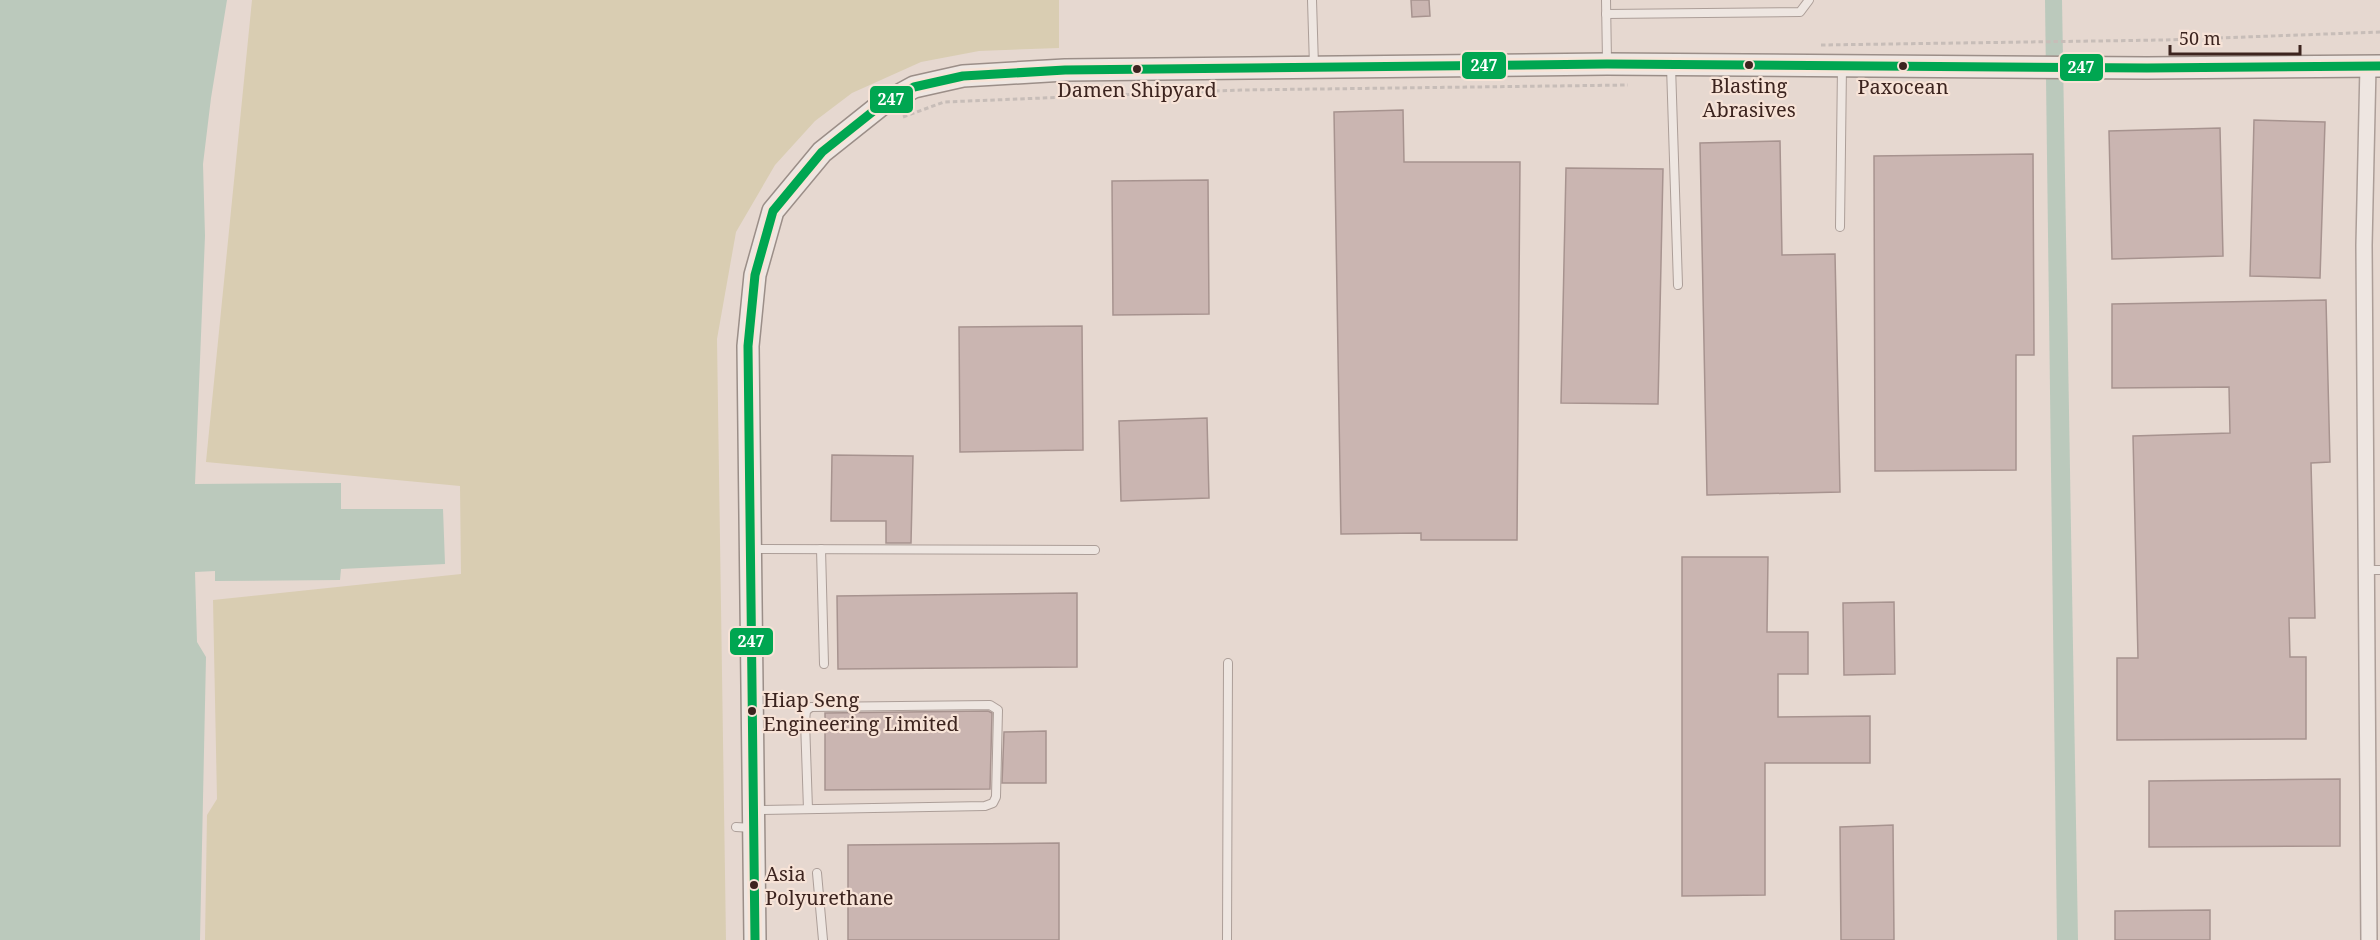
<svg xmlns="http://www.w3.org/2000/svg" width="2380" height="940" font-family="'Noto Serif',serif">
<rect width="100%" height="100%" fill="#e6d8d0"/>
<path fill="#d9cdb2" d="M252 0H1059V48L979 51 921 62 852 93 815 121 775 165 736 232 717 339 726 940H205L207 815 217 799 213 600 461 574 460 486 206 462Z"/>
<g fill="#bbc9bc">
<path d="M0 0H227L211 98 203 164 205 236 195 484 341 483V509H443L445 564 341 569 340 580 215 581V571L195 572 197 642 206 657 200 940H0Z"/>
<path d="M2045 0H2062L2078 940H2057Z"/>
</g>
<g fill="#cab5b1" stroke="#a7938f" stroke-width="1.5">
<path d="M1411 0H1429L1430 16 1412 17Z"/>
<path d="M1403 110 1404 162H1520L1517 540H1421V533L1341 534 1334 112Z"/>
<path d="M2254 120 2325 122 2320 278 2250 276Z"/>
<path d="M2220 128 2223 256 2112 259 2109 131Z"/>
<path d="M1780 141 1782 255 1835 254 1840 492 1707 495 1700 143Z"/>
<path d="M2033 154 2034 355H2016V470L1875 471 1874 156Z"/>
<path d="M1566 168 1663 169 1658 404 1561 403Z"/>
<path d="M1208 180 1209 314 1113 315 1112 181Z"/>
<path d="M2326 300 2330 462 2311 463 2315 618H2289L2290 657H2306V739L2117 740V658H2138L2133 436 2230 433 2229 387 2112 388V304Z"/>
<path d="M1082 326 1083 450 960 452 959 327Z"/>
<path d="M1207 418 1209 498 1121 501 1119 421Z"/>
<path d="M832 455 913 456 911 543H886V521H831Z"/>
<path d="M1682 557H1768L1767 632H1808V674H1778V717L1870 716V763H1765V895L1682 896Z"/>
<path d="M1077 593V667L838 669 837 596Z"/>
<path d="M1894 602 1895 674 1844 675 1843 603Z"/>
<path d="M988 711 992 713 990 789 825 790V713Z"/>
<path d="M1046 731V783H1002L1004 732Z"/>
<path d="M2340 779V846L2149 847V781Z"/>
<path d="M1893 825 1894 940H1841L1840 827Z"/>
<path d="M1059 843V940H848V845Z"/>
<path d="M2210 910V940H2115V911Z"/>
</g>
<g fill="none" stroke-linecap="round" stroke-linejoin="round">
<defs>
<g id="lane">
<path d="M1312 0 1314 66"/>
<path d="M1606 0 1607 61"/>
<path d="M1606 14 1800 12 1809 0"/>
<path d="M1671 66 1678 285"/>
<path d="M1840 227 1842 66"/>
<path d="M751 549 1095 550"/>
<path d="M821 549 824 664"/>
<path d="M2368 570H2380"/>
<path d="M755 810 985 806 993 803 996 797 998 710 990 705 811 707 806 711 805 721 808 809"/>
<path d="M736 827 752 828"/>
<path d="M817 873 823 940"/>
<path d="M1227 940 1228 663"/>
</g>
<path id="street" d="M2368 66 2364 245 2369 940"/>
<path id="secondary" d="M755 940 748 346 755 275 773 211 822 152 881 105 914 87 963 76 1065 70 1607 64 2147 68 2380 66"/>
</defs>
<use href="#lane" stroke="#ac9e98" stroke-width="10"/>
<use href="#street" stroke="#ac9e98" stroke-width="18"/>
<use href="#secondary" stroke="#9b8e88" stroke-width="24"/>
<g stroke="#c7bdb8" stroke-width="3" stroke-dasharray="4.5 3" stroke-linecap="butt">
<path d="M1821 45 2164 40 2380 32"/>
<path d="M903 117 944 102 1241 90 1628 85"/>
</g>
<use href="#lane" stroke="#eee6e1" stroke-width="8"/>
<use href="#street" stroke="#eee6e1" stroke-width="15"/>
<use href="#secondary" stroke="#eee6e1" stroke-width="21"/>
<defs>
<path id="bus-1" d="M755 940 748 346 755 275 773 211 822 152 881 105 914 87 963 76 1065 70 1607 64 2147 68 2380 66"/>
</defs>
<use href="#bus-1" stroke="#f7e3d7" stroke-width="14"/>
<use href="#bus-1" stroke="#00a651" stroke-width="9"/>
</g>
<g fill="#3c241f" stroke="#f7e3d7" stroke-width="2">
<circle cx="1749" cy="65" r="5"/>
<circle cx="1903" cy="66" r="5"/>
<circle cx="1137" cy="69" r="5"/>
<circle cx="752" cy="711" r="5"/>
<circle cx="754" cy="885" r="5"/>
</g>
<g text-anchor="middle" stroke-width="4.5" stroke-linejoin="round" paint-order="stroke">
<g font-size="20" fill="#3c241f" stroke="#f7e3d7">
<text x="1749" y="93">Blasting<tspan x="1749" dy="24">Abrasives</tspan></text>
<text x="1903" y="94">Paxocean</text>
<text x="1137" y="97">Damen Shipyard</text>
<text x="763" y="707" text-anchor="start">Hiap Seng<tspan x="763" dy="24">Engineering Limited</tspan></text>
<text x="765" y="881" text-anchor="start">Asia<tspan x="765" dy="24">Polyurethane</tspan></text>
</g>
</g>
<g stroke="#f7e3d7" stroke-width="2">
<rect x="1461" y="51" width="46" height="29" rx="6" fill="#00a651"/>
<rect x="2059" y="53" width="45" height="29" rx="6" fill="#00a651"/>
<rect x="869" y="85" width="45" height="29" rx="6" fill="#00a651"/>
<rect x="729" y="627" width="45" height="29" rx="6" fill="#00a651"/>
</g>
<g font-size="16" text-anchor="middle" font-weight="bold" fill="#fff">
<text x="1484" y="71">247</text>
<text x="2081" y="73">247</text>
<text x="891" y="105">247</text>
<text x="751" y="647">247</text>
</g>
<path d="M2170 45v9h130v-9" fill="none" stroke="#3c241f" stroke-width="3"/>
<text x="2179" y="45" font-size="18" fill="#3c241f" stroke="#f7e3d7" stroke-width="4.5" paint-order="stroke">50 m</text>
</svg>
